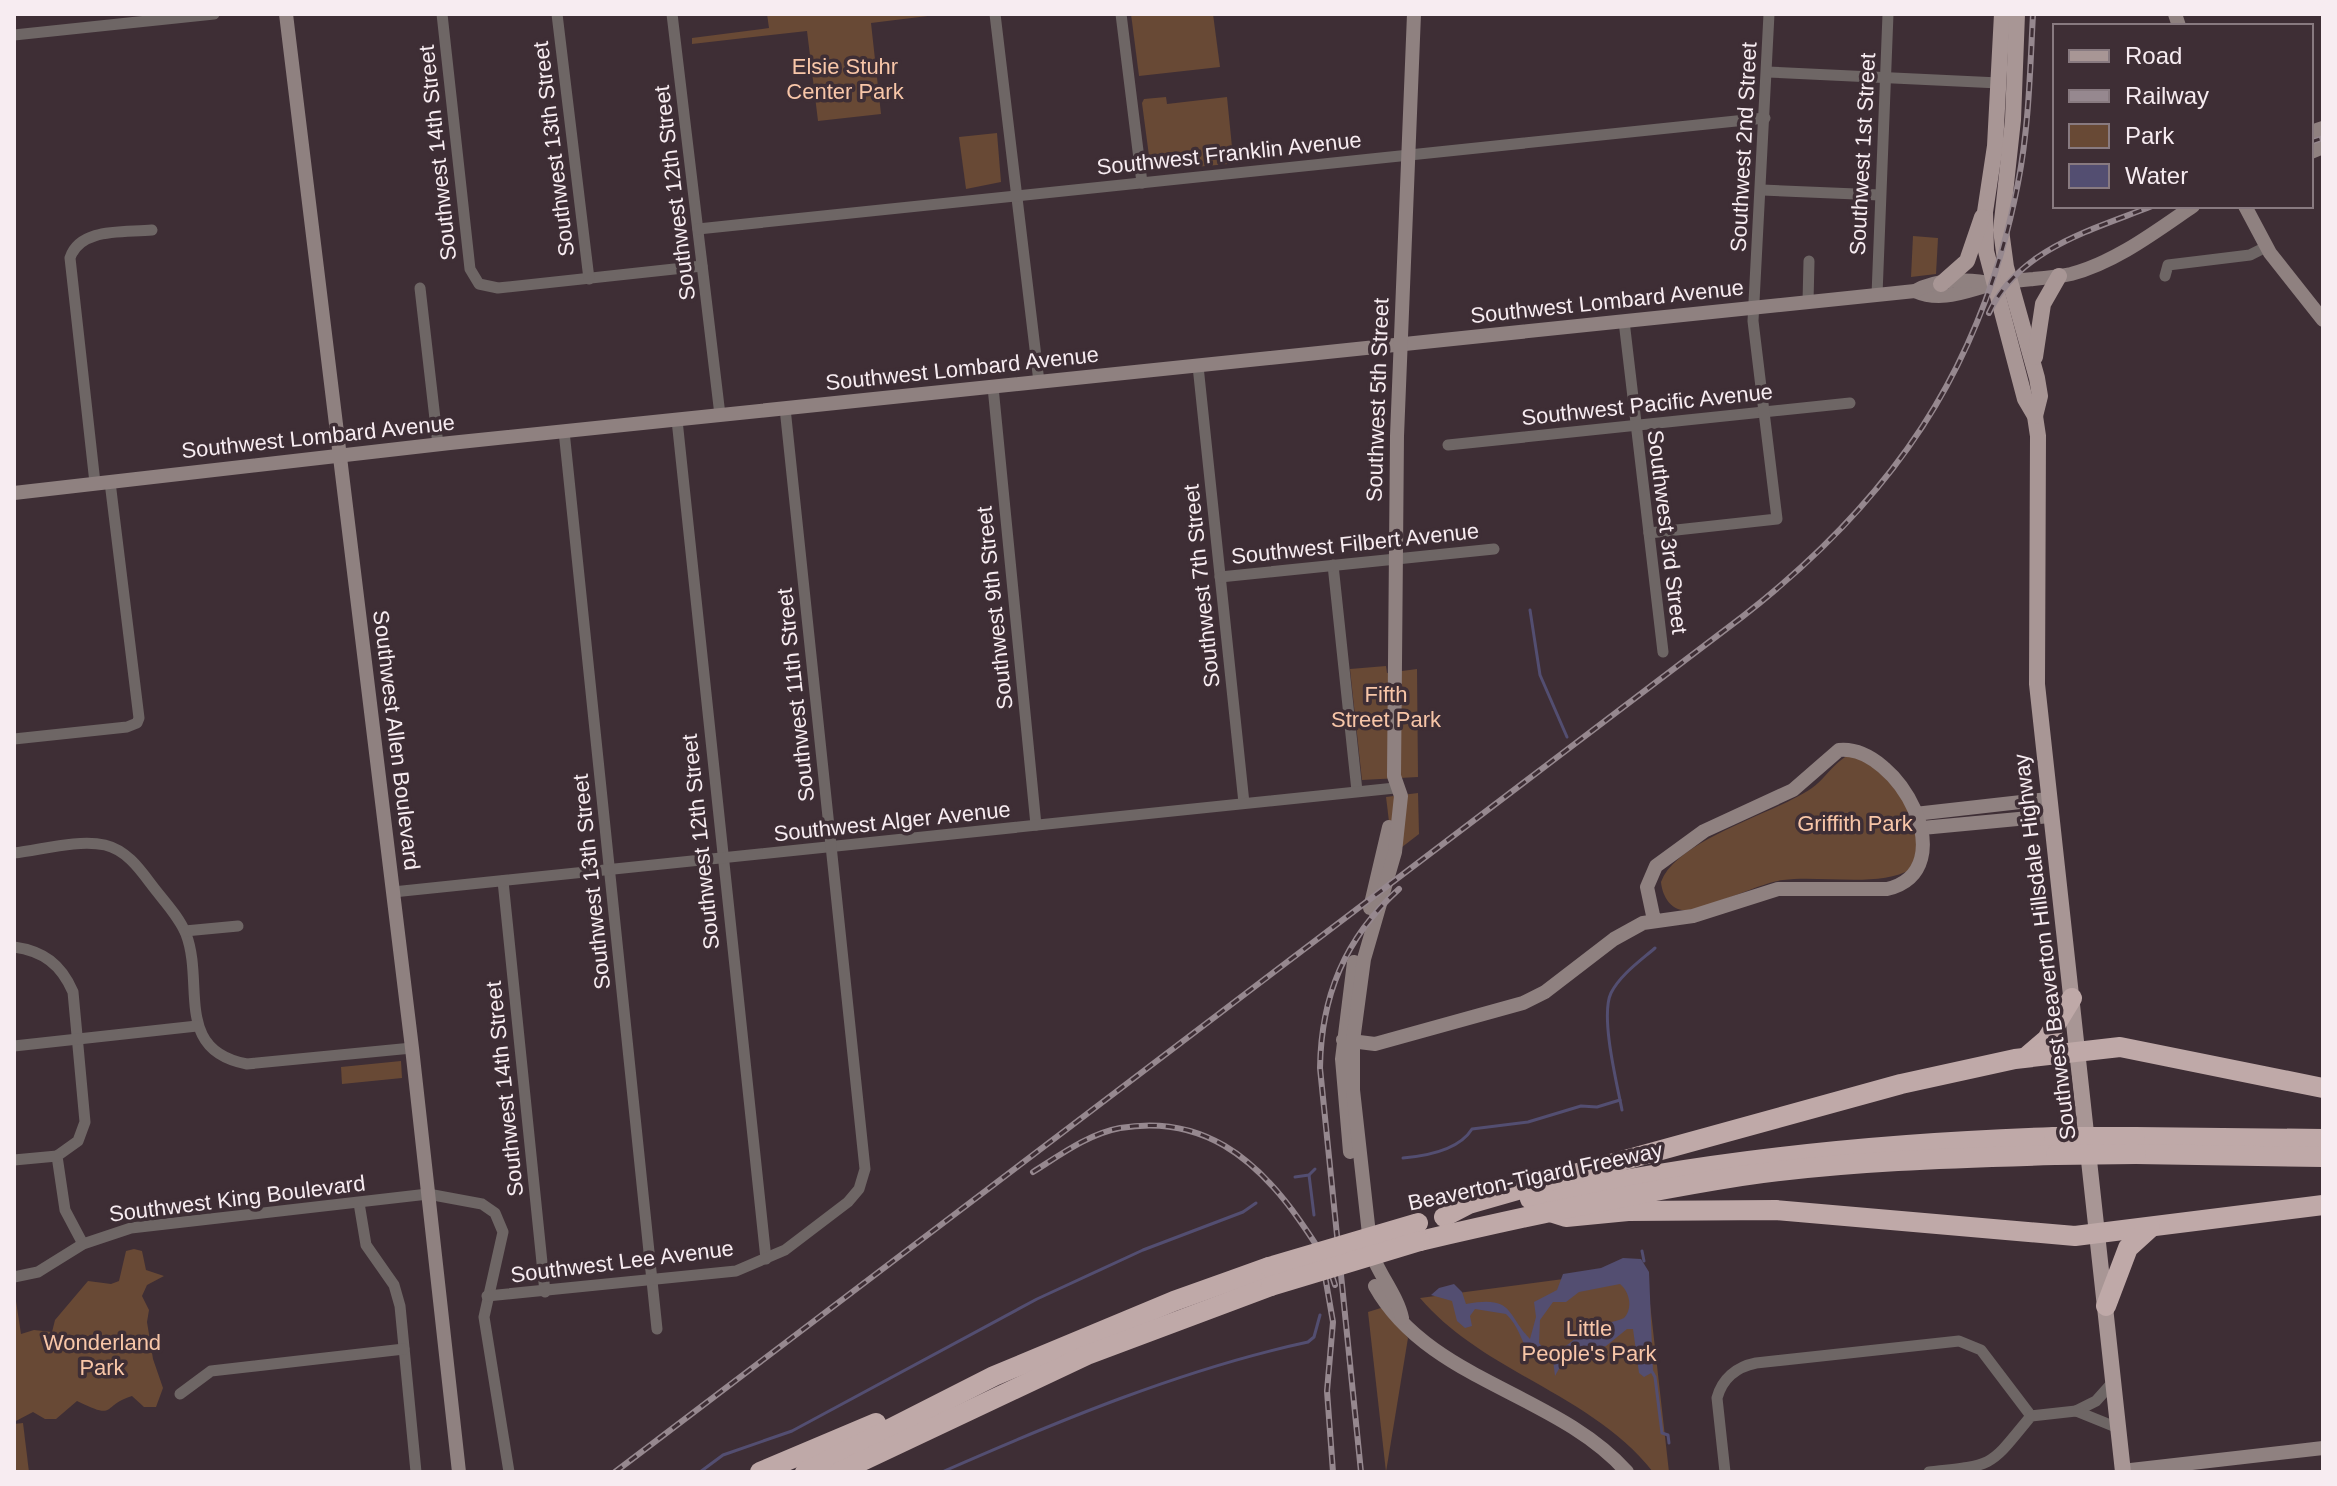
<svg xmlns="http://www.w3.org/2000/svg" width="2337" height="1486" font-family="Helvetica,sans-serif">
<rect width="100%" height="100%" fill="#3e2e35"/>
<g fill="#684935">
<path d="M767 14H944L871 23 881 114 818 121 807 31 692 44V38L769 28Z"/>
<path d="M1131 14H1213L1220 67 1139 76Z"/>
<path d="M1166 97 1167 104 1227 97 1233 157 1228 164 1151 171 1142 103 1144 99Z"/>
<path d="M997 133 1001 182 966 189 959 137Z"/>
<path d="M1913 236 1938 238 1936 274 1911 277Z"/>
<path d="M1386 666 1387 673 1417 669 1418 777 1362 780 1350 669Z"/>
<path d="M1849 755H1860L1903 794 1922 843 1911 869C1880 888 1821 875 1783 880 1758 883 1700 913 1682 910 1669 908 1662 894 1661 882 1677 839 1775 814 1812 788 1825 779 1834 762 1849 755Z"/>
<path d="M1418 793 1419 834 1393 854 1386 797Z"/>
<path d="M401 1061 402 1078 342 1084 341 1067Z"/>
<path d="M134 1249 142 1251 146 1270 164 1276 147 1285 142 1296 149 1310 147 1322 153 1359 163 1388 156 1407H144L132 1396C100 1406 118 1421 77 1401L56 1419H45L33 1412 14 1422V1288L21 1334 34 1330 52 1332 55 1320 88 1281 111 1284 119 1281 126 1251Z"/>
<path d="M1646 1268 1669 1472H1653C1592 1394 1484 1373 1420 1298Z"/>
<path d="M1384 1307 1408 1338 1386 1472 1368 1312Z"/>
<path d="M23 1423 29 1472H14V1424Z"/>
</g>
<path fill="#534e71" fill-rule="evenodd" d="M1623 1258 1641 1259 1649 1272 1653 1372 1644 1377 1639 1373 1633 1329H1627L1606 1346 1565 1358 1555 1376 1553 1360C1516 1356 1528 1335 1506 1314L1475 1309 1470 1316 1472 1326 1465 1328 1457 1321 1452 1301 1431 1295 1439 1288 1454 1284 1462 1292 1466 1304C1514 1295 1506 1314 1530 1339L1536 1317 1534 1302 1557 1290 1563 1274 1601 1268ZM1620 1284C1630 1292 1633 1309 1624 1318 1613 1323 1601 1323 1591 1328 1572 1336 1568 1354 1544 1349L1539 1343 1540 1320 1553 1302H1566L1579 1292Z"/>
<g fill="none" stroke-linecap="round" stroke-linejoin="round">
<g stroke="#534e71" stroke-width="3">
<path d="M1530 610 1540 675 1567 737"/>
<path d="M1622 1110C1617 1084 1600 1016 1611 993 1620 975 1640 961 1655 948"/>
<path d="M1403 1158C1426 1156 1459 1150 1472 1129L1528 1122 1581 1106 1597 1107 1620 1100"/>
<path d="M1309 1175 1314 1215"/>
<path d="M1295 1177 1309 1175 1315 1169"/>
<path d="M1642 1251 1644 1261"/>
<path d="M1650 1368 1655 1377 1662 1433 1668 1435 1669 1443"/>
<path d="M700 1472 723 1455 792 1431 1037 1299 1143 1250 1243 1212 1256 1203"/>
<path d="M942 1472C1058 1421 1183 1369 1308 1342L1314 1337 1320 1315"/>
</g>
<g stroke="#6e6665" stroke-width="11">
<path d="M442 14 470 269 479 284 498 288 702 266"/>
<path d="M557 14 589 279"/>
<path d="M672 14 720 415"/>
<path d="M995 14 1039 382"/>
<path d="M1121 14 1142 183"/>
<path d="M14 35 214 14"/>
<path d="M1767 72 1999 83"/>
<path d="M1762 190 1880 195"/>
<path d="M698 229 1765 118"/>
<path d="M2165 276 2168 265 2250 255 2266 247"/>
<path d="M420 288 438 445"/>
<path d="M1877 295 1888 14"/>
<path d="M1808 302 1809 261"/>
<path d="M1624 321 1663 652"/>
<path d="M1198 366 1244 803"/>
<path d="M993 387 1036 825"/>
<path d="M677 420 766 1259"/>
<path d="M564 431 657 1329"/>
<path d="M1448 445 1850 403"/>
<path d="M95 483 70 258C80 227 125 233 152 230"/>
<path d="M1649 533 1777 519 1753 321 1769 14"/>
<path d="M1333 565 1357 791"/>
<path d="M1220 577 1494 549"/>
<path d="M14 739 127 727 137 723 139 718 110 482"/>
<path d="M14 853C41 850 78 839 105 845 126 850 139 868 151 884 162 899 179 916 186 934 205 984 173 1050 247 1064L412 1048"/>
<path d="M503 881 545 1292"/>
<path d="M393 892 1395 788"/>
<path d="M185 931 238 926"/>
<path d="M14 947C43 951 61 964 73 992L85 1122 78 1141 57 1156 65 1210 83 1244"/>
<path d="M14 1046 197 1026"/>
<path d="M14 1160 57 1156"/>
<path d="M359 1203 366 1245 394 1285 400 1306 416 1472"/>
<path d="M14 1277 38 1272 83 1244 131 1228 428 1194 482 1204 495 1213 503 1232 484 1317 509 1472"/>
<path d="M487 1296 736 1271 785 1250 848 1202 859 1189 865 1169 785 408"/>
<path d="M180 1394 211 1371 404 1349"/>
<path d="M2076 1411 2096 1401 2113 1382"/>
<path d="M1725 1472 1717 1398C1722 1379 1736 1367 1756 1363L1959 1341 1981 1350 2031 1416"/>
<path d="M1929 1472C1996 1465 1989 1467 2031 1416L2076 1411 2118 1428"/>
</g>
<g stroke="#8f8180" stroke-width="14">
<path d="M286 14 412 1048 459 1472"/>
<path d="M2175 14 2179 26"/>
<path d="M2311 132 2323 128"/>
<path d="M2311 152 2323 147"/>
<path d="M2245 206 2270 253 2323 320"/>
<path d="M1915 291C1944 304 1971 288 1998 283 2022 279 2047 279 2071 274 2116 262 2155 232 2193 206"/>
<path d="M14 493 450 443 1915 291C1936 279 1970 278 1994 284"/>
<path d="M1915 814 2048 799"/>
<path d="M1922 828 2050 816"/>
<path d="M1370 908 1389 827"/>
<path d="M1343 1040 1375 1044 1523 1003 1545 992 1614 939 1643 923 1693 916 1778 889H1887C1966 870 1898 744 1839 750L1793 790 1704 831 1656 866 1647 887 1654 920"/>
<path d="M1350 1152 1342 1059 1354 962"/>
<path d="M1375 1286C1428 1381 1557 1393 1627 1472"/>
<path d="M1402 1318C1397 1295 1379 1275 1371 1252L1353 1090V1041L1364 959 1395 852 1401 796 1394 776 1397 436 1414 14"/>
<path d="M2122 1471 2323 1448"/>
</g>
<g stroke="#a89695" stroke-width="16">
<path d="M2002 14 1995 146 1985 212 1986 251 2025 399 2035 416 2038 436 2037 684 2123 1472"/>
<path d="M2017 14 2013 120 2001 230 2006 267 2037 378 2040 396 2035 416"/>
<path d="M1941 284 1967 261 1982 217"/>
<path d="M2035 357 2043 304 2059 276"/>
</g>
<g stroke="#bfa9a8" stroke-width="20">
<path d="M2026 1057 2047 1039 2072 998"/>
<path d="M2135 1137 2323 1139"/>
<path d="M2136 1154 2323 1157"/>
<path d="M1530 1199C1703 1160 1877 1143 2054 1137"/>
<path d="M1547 1211 1566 1217 1628 1211 1776 1210 2075 1236 2323 1205"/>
<path d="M1444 1217 1469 1204 1563 1177 1901 1084 2015 1059 2120 1047 2323 1088"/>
<path d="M1420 1241C1527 1216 1633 1193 1741 1176 1845 1161 1951 1158 2056 1155"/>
<path d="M2106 1306 2128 1248 2150 1228"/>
<path d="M760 1472 876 1423"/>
<path d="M805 1472 994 1376 1174 1301 1269 1267"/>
<path d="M839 1472 1087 1355 1271 1286"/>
</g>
<defs>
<g id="rail">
<path d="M2311 142 2323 138"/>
<path d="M1989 313C2018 249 2092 230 2152 206"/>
<path d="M1033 1172C1060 1155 1088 1134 1120 1128 1202 1114 1256 1158 1300 1221 1314 1241 1328 1261 1335 1285"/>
<path d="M1325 1276 1333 1322 1327 1391 1333 1472"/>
<path d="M615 1472 1742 617C1891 501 1982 370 2018 183 2029 127 2030 70 2033 14"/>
<path d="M1361 1472 1320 1068C1321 996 1345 938 1399 889"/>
</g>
</defs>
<use href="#rail" stroke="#96888f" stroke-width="6"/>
<use href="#rail" stroke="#3e2e35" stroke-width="3" stroke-dasharray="9" stroke-linecap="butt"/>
<g stroke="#bfa9a8" stroke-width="20">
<path d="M2054 1137H2135"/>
<path d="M2056 1155 2136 1154"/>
<path d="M1269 1267 1418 1223"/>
<path d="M1271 1286 1420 1241"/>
</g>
</g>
<g text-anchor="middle" stroke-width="7" stroke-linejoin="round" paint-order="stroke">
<g font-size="22" fill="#f8c6a8" stroke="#3e2e35">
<text x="845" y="74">Elsie Stuhr<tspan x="845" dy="25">Center Park</tspan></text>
<text x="1386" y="702">Fifth<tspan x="1386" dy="25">Street Park</tspan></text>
<text x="1855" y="831">Griffith Park</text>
<text x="1589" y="1336">Little<tspan x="1589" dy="25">People's Park</tspan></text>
<text x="102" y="1350">Wonderland<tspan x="102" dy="25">Park</tspan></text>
</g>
<g font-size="22" fill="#f7ecf1" stroke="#3e2e35">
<text transform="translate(1743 147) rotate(-87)" y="8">Southwest 2nd Street</text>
<text transform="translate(553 149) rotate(-97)" y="8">Southwest 13th Street</text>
<text transform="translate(437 153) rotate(-96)" y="8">Southwest 14th Street</text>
<text transform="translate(1229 153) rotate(-6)" y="8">Southwest Franklin Avenue</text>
<text transform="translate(1862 154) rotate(-87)" y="8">Southwest 1st Street</text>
<text transform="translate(674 193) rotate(-97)" y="8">Southwest 12th Street</text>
<text transform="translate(1607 301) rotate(-6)" y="8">Southwest Lombard Avenue</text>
<text transform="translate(962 368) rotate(-6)" y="8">Southwest Lombard Avenue</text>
<text transform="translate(1377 400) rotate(-88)" y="8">Southwest 5th Street</text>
<text transform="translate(1647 404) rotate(-6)" y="8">Southwest Pacific Avenue</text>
<text transform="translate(318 436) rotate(-6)" y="8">Southwest Lombard Avenue</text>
<text transform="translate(1668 532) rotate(83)" y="8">Southwest 3rd Street</text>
<text transform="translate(1355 543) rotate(-6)" y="8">Southwest Filbert Avenue</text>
<text transform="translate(1201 586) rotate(-96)" y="8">Southwest 7th Street</text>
<text transform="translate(994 608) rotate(-96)" y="8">Southwest 9th Street</text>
<text transform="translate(795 695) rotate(-96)" y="8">Southwest 11th Street</text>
<text transform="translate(397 740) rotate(83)" y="8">Southwest Allen Boulevard</text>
<text transform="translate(892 821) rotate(-6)" y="8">Southwest Alger Avenue</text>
<text transform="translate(700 842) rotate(-96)" y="8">Southwest 12th Street</text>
<text transform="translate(591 882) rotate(-96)" y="8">Southwest 13th Street</text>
<text transform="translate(2044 947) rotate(-97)" y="8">Southwest Beaverton Hillsdale Highway</text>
<text transform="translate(504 1089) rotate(-96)" y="8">Southwest 14th Street</text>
<text transform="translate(1535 1176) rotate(-12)" y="8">Beaverton-Tigard Freeway</text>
<text transform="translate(237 1198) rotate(-7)" y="8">Southwest King Boulevard</text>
<text transform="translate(622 1261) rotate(-7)" y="8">Southwest Lee Avenue</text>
</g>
</g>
<rect width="2337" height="1486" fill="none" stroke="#f7ecf1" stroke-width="32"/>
<rect x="2053" y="24" width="260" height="184" fill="#3e2e35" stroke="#887a80" stroke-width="2"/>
<rect x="2069" y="50" width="40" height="12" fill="#a89695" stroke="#887a80" stroke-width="2"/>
<text x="2125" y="64" font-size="24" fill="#f7ecf1">Road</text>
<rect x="2069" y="90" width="40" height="12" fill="#96888f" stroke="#887a80" stroke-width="2"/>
<text x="2125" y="104" font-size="24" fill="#f7ecf1">Railway</text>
<rect x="2069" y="124" width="40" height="24" fill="#684935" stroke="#887a80" stroke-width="2"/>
<text x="2125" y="144" font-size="24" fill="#f7ecf1">Park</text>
<rect x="2069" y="164" width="40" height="24" fill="#534e71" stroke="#887a80" stroke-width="2"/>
<text x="2125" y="184" font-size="24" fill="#f7ecf1">Water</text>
</svg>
